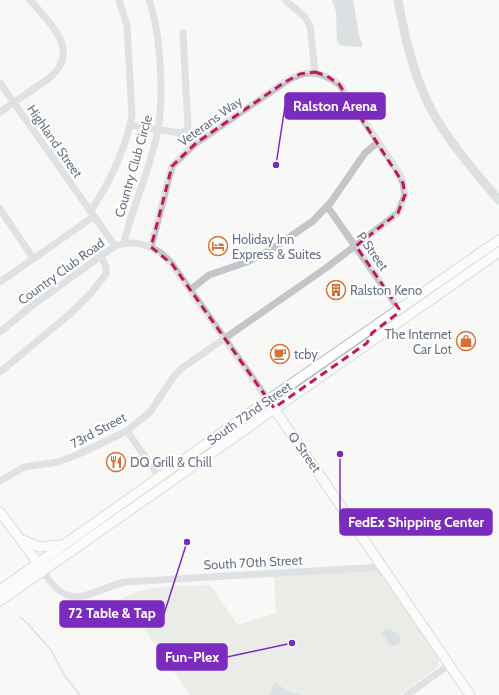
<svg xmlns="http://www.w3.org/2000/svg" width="499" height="695" font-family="Cabin,sans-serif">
<rect width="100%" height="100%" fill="#f8f8f6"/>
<path fill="#d7ddd6" d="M379 569 414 619 439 660 438 666 435 669 400 695H190L143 627 133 620 118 601C144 583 181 587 210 585L238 625 276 613 274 576Z"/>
<g fill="#bcc4ca">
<path d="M332 0H353L359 35 363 45 361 47 342 46 337 42 336 12Z"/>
<path d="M385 629C391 628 400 634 401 640L399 644 393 646 389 644 382 633Z"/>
<path d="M274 682 291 693 304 695H270Z"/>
</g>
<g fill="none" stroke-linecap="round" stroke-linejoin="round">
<path stroke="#bcc4ca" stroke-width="1.5" d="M20 617 27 623 51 650 64 675 80 695"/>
<path stroke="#bcc4ca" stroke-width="9" d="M398 0C405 39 414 77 433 113 449 142 477 175 499 200"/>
<defs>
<g id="major">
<path d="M271 404 470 695"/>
<path d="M0 512 40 566"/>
<path d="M22 540 40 547 60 545"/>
<path d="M0 590 268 400 499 240"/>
<path d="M0 601 499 252"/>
</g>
</defs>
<use href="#major" stroke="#b4b7bc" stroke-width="11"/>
<g stroke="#c2c5c9" stroke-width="7">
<path d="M285 0 305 17 310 26 315 72"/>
<path d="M0 83 115 246"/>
<path d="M0 112 48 79C83 51 50 24 30 0"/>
<path d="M130 125 180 133 183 132 188 128 183 33"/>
<path d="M327 206 399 309"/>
<path d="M0 209 33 258"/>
<path d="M90 212C110 182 125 151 132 116L127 26 119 0"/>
<path d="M124 243C132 208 148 174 156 139 165 104 161 34 149 0"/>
<path d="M0 282 93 217"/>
<path d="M190 290 209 275 247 262 272 249 313 221 331 202 365 153 378 142"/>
<path d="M0 332 29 308 115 246C137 238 158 247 172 264L268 400"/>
<path d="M0 372 71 313 91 293 106 274V267L101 257"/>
<path d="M127 431 165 485"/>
<path d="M0 481 24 467 58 462 79 454 127 431 150 412 174 376 182 368 326 268 398 213 405 195 403 183 399 173 339 84C318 70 307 69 285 82L196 143 172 166 151 247"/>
<path d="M43 571C70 615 88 591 125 582L382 567"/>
<path d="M407 695 449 665"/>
</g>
<use href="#major" stroke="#fff" stroke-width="9"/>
</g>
<path d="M0 0H499V695H0ZM315 72 327 76 339 84 403 183 405 195 398 213 356 246 399 309 398 313 372 333 367 343 274 408 172 264 151 247 172 166 196 143 285 82 300 74Z" fill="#f8f8f6" fill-opacity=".55" fill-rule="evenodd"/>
<path fill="none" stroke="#c2185b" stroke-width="3" stroke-dasharray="8 5" stroke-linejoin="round" d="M315 72 327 76 339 84 403 183 405 195 398 213 356 246 399 309 398 313 372 333 367 343 274 408 172 264 151 247 172 166 196 143 285 82 300 74Z"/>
<defs>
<symbol id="hotel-ring" viewBox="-11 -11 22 22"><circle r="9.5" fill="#fff" stroke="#d67138" stroke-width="1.5"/><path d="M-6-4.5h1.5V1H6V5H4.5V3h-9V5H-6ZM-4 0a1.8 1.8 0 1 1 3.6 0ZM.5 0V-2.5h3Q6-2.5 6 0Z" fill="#d67138"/></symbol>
<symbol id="building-ring" viewBox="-11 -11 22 22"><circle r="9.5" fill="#fff" stroke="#d67138" stroke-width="1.5"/><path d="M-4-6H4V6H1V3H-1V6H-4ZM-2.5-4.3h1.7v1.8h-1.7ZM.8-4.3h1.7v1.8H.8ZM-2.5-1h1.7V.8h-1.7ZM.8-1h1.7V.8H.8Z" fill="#d67138"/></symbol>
<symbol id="shop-ring" viewBox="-11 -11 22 22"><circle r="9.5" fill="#fff" stroke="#d67138" stroke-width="1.5"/><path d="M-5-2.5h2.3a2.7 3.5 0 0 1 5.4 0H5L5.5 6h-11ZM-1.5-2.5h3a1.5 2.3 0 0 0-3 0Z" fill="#d67138"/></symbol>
<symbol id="cafe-ring" viewBox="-11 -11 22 22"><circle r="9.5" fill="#fff" stroke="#d67138" stroke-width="1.5"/><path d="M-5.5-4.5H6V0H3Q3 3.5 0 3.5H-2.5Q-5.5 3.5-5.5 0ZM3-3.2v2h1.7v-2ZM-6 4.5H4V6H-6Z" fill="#d67138"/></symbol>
<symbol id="restaurant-ring" viewBox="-11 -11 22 22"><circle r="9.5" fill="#fff" stroke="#d67138" stroke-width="1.5"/><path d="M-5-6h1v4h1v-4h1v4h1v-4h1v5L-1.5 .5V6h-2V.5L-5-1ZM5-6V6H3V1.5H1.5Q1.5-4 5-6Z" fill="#d67138"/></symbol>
</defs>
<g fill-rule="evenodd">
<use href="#hotel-ring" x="207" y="235" width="22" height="22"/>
<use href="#building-ring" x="325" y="279" width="22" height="22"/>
<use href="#shop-ring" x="455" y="330" width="22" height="22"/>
<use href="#cafe-ring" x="269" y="343" width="22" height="22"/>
<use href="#restaurant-ring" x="105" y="451" width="22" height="22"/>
</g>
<g text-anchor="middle" stroke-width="4" stroke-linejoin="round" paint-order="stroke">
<g font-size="13" fill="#6a7585" stroke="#fff">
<text transform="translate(210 121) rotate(-36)" y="5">Veterans Way</text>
<text transform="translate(55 141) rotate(55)" y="5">Highland Street</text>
<text transform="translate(133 166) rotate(-74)" y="5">Country Club Circle</text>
<text transform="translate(373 251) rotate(55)" y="5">P Street</text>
<text transform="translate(61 271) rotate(-36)" y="5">Country Club Road</text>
<text transform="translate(249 413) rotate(-35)" y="5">South 72nd Street</text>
<text transform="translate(98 430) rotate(-28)" y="5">73rd Street</text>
<text transform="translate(305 452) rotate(55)" y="5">Q Street</text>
<text transform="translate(253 562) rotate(-3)" y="5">South 70th Street</text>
</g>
<g font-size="13" fill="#6a7585" stroke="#fff" text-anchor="start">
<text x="232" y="244">Holiday Inn<tspan x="232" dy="15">Express &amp; Suites</tspan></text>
<text x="350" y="295">Ralston Keno</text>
<text x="452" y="339" text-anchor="end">The Internet<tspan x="452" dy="15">Car Lot</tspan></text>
<text x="294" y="359">tcby</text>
<text x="130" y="467">DQ Grill &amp; Chill</text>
</g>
</g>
<path fill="none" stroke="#7b2cbf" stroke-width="1.5" d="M276 165L285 106M340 454L340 522M187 542L164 614M292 643L227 657"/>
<g fill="#7b2cbf" stroke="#fff" stroke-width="1.5">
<circle cx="276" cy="165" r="4"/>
<circle cx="340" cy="454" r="4"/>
<circle cx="187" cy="542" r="4"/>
<circle cx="292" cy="643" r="4"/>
</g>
<g fill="#7b2cbf" stroke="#7b2cbf" stroke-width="1.5">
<rect x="285" y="93" width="100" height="26" rx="4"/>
<rect x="340" y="509" width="152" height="26" rx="4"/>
<rect x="60" y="601" width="104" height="26" rx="4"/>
<rect x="157" y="644" width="70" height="26" rx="4"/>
</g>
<g font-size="14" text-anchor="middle" font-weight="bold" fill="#fff">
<text x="335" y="111">Ralston Arena</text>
<text x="416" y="527">FedEx Shipping Center</text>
<text x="112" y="618">72 Table &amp; Tap</text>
<text x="192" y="662">Fun-Plex</text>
</g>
</svg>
